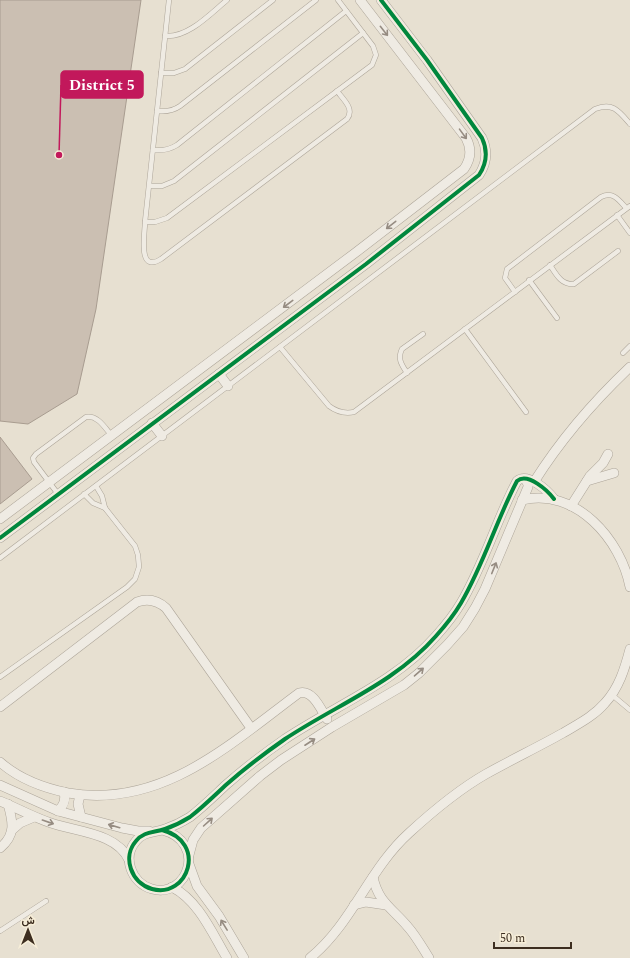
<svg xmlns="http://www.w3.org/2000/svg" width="630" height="958" font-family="Spectral,Vazirmatn,serif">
<rect width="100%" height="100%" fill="#e7e0d1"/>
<g fill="#cbbfb2" stroke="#a89c90">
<path d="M0 0H141L96 309 77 394 28 424 0 421Z"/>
<path d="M0 437 32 479 0 504Z"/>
</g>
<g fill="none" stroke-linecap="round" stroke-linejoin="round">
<defs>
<g id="lane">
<path d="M169 0 145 222C145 233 137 274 161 259L347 119C355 109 343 99 337 91"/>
<path d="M165 36C188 38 210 14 227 0"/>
<path d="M161 73H174L185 69 273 0"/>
<path d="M157 111C166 112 173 111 180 106L316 0"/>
<path d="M153 150C162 151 169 150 177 145L346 11"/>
<path d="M150 186H162L174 181 363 33"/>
<path d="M617 215 630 233"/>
<path d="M145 222H155L167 218 372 65 376 55 373 46 338 0"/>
<path d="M550 265C556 274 561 285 574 284L618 251"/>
<path d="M529 280 557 318"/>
<path d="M515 292 505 278 507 269 601 197C613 191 619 200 626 208"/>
<path d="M465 329 526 412"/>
<path d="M280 347 329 406C337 412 344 414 354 412L630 206"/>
<path d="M623 353 630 346"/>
<path d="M407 373C402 365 397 359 402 349L423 334"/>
<path d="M96 486 102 496 105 508"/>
<path d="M58 494 34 462 33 458 36 454 86 417C98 415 105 428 112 436"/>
<path d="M0 558 595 109C613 102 619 111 630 124"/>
<path d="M0 677 127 587 135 579 139 567 138 555 135 546 105 508 93 503 84 494"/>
<path d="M611 694 630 710"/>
<path d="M0 931 46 901"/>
</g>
<g id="street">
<path d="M219 374 228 386"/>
<path d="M152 423 162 436"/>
<path d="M587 481 614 473"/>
<path d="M534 482C561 439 593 402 630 367"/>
<path d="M522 500C576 487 621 540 630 587"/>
<path d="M571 506 590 476 603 463 608 454"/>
<path d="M0 519 355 253 464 169C471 159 472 149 466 138L360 0"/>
<path d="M0 538 366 264 479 175C487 163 488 151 482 138L427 60 381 0"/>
<path d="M0 707 137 602C148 598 157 600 166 608L251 728"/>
<path d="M0 762C19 779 44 788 68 793 162 809 230 744 299 693 313 689 321 710 327 719"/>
<path d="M0 785 58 811 122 828 138 831H149"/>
<path d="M80 795 78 804 81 817"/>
<path d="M0 801C17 808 33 817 51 823 77 832 117 833 129 860"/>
<path d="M58 811C64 805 66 800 64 792"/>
<path d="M12 830 20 823 34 817"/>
<path d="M162 830C208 842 188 899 152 889 131 883 122 857 136 841 144 831 154 833 165 829 174 826 182 822 190 817 203 807 215 795 227 784 245 768 265 753 285 739 336 705 395 683 436 636 445 626 454 615 461 603 484 564 496 521 517 481 528 472 548 491 554 499"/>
<path d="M0 848C16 835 13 822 8 804"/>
<path d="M189 855 193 840 201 828 260 776 281 760 332 727 404 685 419 673 447 645 463 627 475 608 485 589 528 487V484L525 479"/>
<path d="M189 864 197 886 219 916 244 958"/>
<path d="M373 877C378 902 392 908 408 927 416 936 422 947 429 958"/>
<path d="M172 887C199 901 212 933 227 958"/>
<path d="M354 905 366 902 386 905"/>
<path d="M310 958C352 924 369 869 409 833 433 811 458 790 486 774 511 760 538 747 563 733 578 724 594 716 605 703 619 688 625 668 630 649"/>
</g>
</defs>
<use href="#lane" stroke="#ada599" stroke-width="5.5"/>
<use href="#street" stroke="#ada599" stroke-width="10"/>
<use href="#lane" stroke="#efebe3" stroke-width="4.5"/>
<use href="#street" stroke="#efebe3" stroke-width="9"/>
<defs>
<g id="cycleway">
<path d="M0 538 366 264 479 175C487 163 488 151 482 138L427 60 381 0"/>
<path d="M162 830C208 842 188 899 152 889 131 883 122 857 136 841 144 831 154 833 165 829 174 826 182 822 190 817 203 807 215 795 227 784 245 768 265 753 285 739 336 705 395 683 436 636 445 626 454 615 461 603 484 564 496 521 517 481 528 472 548 491 554 499"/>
</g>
</defs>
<use href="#cycleway" stroke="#f7eed8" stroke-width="6"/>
<use href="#cycleway" stroke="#00873e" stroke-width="4"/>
</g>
<defs><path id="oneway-shaft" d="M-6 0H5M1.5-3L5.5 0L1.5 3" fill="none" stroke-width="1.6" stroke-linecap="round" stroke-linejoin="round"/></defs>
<g stroke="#968c82">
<use href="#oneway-shaft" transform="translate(384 31) rotate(52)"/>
<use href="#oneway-shaft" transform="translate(463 134) rotate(54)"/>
<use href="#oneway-shaft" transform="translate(391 225) rotate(142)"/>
<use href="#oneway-shaft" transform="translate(288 304) rotate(143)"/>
<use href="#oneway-shaft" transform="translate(494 568) rotate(-68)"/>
<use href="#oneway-shaft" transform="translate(419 672) rotate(-41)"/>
<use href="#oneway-shaft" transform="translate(310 742) rotate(-33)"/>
<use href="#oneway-shaft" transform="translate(48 822) rotate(19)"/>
<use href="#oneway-shaft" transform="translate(208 822) rotate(-42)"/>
<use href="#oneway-shaft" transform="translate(114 826) rotate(-164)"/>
<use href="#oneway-shaft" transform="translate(224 925) rotate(-122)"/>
</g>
<path fill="none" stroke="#c2185b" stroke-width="1.5" d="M59 155L61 85"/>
<circle fill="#c2185b" stroke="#f7eed8" stroke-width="1.5" cx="59" cy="155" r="4"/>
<rect fill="#c2185b" stroke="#c2185b" stroke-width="1.5" x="61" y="71" width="82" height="27" rx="4"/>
<g font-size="15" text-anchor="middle" font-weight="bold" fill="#fff">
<text x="102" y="90">District 5</text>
</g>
<g transform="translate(28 930)" stroke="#f7eed8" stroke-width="3" paint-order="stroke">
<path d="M0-3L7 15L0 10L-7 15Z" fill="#3d2e20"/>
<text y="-6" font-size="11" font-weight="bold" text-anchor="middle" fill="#3d2e20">ش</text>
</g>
<path d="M494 942v6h77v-6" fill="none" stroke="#3d2e20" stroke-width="2"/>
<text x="500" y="942" font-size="12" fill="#3d2e20" stroke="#f7eed8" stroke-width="3" paint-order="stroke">50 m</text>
</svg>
